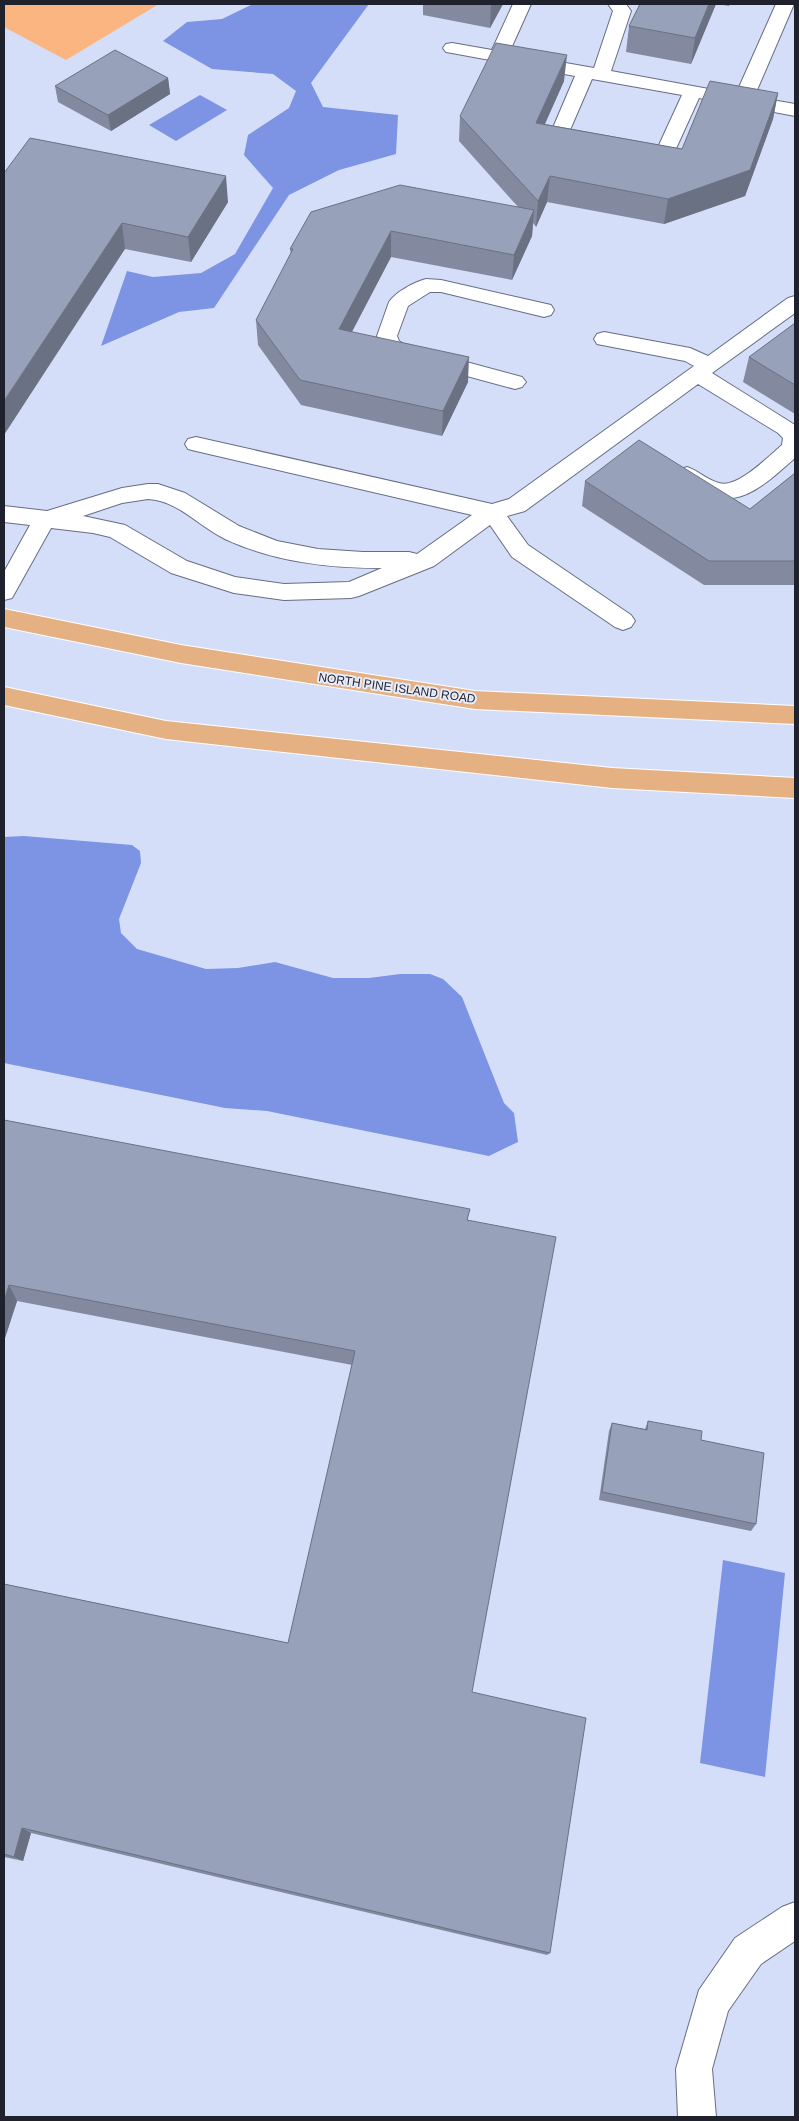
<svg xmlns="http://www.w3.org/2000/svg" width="799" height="2121" font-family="Arial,sans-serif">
<rect width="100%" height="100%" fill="#d5def9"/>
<path fill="#fab581" d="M4 4H159L66 60 4 27Z"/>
<g fill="#7d93e4">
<path d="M253 4H369L311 83 323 107 398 115 396 154 339 170 289 195 214 308 179 312 101 346 127 271 153 277 201 273 235 254 273 188 244 155 248 135 289 108 296 91 273 74 212 69 163 41 187 22 222 19Z"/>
<path d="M200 95 227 110 176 141 149 125Z"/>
<path d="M24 836 132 845 140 851 141 863 119 919 121 933 137 949 206 969 238 968 275 962 333 978H369L400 974H430L443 979 462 997 504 1103 514 1113 518 1142 489 1156 267 1111 225 1108 4 1063V837Z"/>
<path d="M723 1560 785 1573 765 1777 700 1763Z"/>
</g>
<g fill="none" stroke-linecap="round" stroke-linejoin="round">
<defs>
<g id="minor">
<path d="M513 4H531L509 53 594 68 613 11 608 4H626L631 11 611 71 736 94 776 4H794L754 97 795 104V116L699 98 674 153C656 161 646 162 627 157L624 153 627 149C639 146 648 150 659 145L682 95 592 79 570 130 573 138 593 145 596 149 593 153C580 156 570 150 558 145L552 130 575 76 452 53 446 52 443 48 446 44 452 43 492 50Z"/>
<path d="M426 279 441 280 551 305 554 310 551 315 544 317 441 292H430L408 306 397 336 399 341 407 346 522 377 526 382 522 387 515 389 393 356 383 350 377 336 389 302C396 292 414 282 426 279Z"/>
<path d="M795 296V313L712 373 795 425V458C767 482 741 511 701 493 691 489 681 484 676 475L679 470 687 467C699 471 707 480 719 483 737 489 769 456 782 445L783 438 778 433 698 384 525 511 507 516 528 545 631 615 635 621 631 627 623 630 615 627 512 557 490 525 434 566 359 596 351 598 284 600 234 593 171 573 110 537 93 533 51 528 12 598 4 600V572L30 525 4 522V506L47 511 122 488 148 484H158L185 493 239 526 277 541 318 549 363 552H409L417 554 472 515 196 451 188 449 185 444 188 439 196 437 492 504 509 499 694 366 685 361 597 344 594 339 597 334 604 332 690 348 708 356 788 298ZM148 499C179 501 198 526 225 539 275 562 328 568 382 568L349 582 284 584 235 577 187 561 125 525 83 516 122 503Z"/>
<path d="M795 1902V1941L761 1964 728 2011 712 2069 716 2117H678L676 2069 699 1990 735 1938 782 1907Z"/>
</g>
<g id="major">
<path d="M4 609 181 645 475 691 795 706V724L475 709 181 663 4 627Z"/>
<path d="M4 687 166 721 612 768 795 778V798L612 788 166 739 4 705Z"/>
</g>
</defs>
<use href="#minor" stroke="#666d85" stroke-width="2"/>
<use href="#major" stroke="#fff" stroke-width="2"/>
<use href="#minor" fill="#fff" fill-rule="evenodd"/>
<use href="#major" fill="#e5b182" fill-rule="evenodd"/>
</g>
<g fill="#838aa0">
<path d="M423 4H503L490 28 423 15Z"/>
<path d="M640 4H716L691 64 626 52 629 26Z"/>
<path d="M717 4H730L729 6Z"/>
<path d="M168 78 170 94 111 131 58 102 55 86Z"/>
<path d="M564 81 545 124 682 149 778 93 773 119 745 196 664 224 547 202 536 227 533 223 532 236 512 280 391 257 352 332 468 382 442 436 301 405 258 345 256 320 291 254 290 249 519 208 459 141 460 116Z"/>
<path d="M4 173 228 202 191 262 125 249Z"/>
<path d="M795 323V414L743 382 749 357Z"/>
<path d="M795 473V585H704L582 506 585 481 750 509Z"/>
<path d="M4 1120 469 1220 472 1692 550 1953 547 1955 31 1833 23 1861 4 1857V1584L288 1643 352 1365 17 1301 4 1341Z"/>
<path d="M648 1421 701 1440 756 1524 751 1531 599 1500 609 1431 612 1423 645 1429Z"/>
</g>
<g fill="#6a7182">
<path d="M491 4H503L490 28Z"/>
<path d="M709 4H716L691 64 695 38Z"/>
<path d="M567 55 564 81 534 148 536 123Z"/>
<path d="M168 78 170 94 111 131 108 115Z"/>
<path d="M778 93 773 119 745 196 664 224 668 199Z"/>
<path d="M226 176 228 202 191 262 188 237Z"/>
<path d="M550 176 547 202 536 227 538 201Z"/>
<path d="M534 210 532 236 512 280 514 255Z"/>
<path d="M122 223 125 249 4 435V401Z"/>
<path d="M391 231V257L340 354 339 329Z"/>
<path d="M469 357 468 382 442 436 443 411Z"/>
<path d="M9 1285 17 1301 4 1341V1301Z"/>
<path d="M22 1828 31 1833 23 1861 14 1857Z"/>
</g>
<g fill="#98a1ba" stroke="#6a7182">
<path d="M640 4H709L695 38 629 26Z"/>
<path d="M496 43 567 55 536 123 682 149 710 81 778 93 750 170 668 199 550 176 538 201 460 116Z"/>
<path d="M115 50 168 78 108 115 55 86Z"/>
<path d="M30 138 226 176 188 237 122 223 4 401V173Z"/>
<path d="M400 185 534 210 514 255 391 231 339 329 469 357 443 411 300 380 256 320 293 249H290L311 212Z"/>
<path d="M795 323V385L749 357Z"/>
<path d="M639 440 750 509 795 473V561H709L585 481Z"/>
<path d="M4 1120 470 1209 467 1220 556 1237 472 1692 586 1718 550 1953 22 1828 14 1857 4 1854V1584L288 1643 355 1351 9 1285 4 1301Z"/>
<path d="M648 1421 702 1431 701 1440 764 1453 756 1524 602 1492 612 1423 647 1430Z"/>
</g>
<g text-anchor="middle" stroke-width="4" stroke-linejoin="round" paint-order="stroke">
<g font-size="12" fill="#1f222c" stroke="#e6ecfc">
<text transform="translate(397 688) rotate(8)" y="4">NORTH PINE ISLAND ROAD</text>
</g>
</g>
<rect width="799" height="2121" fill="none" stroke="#1f222c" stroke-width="10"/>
</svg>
